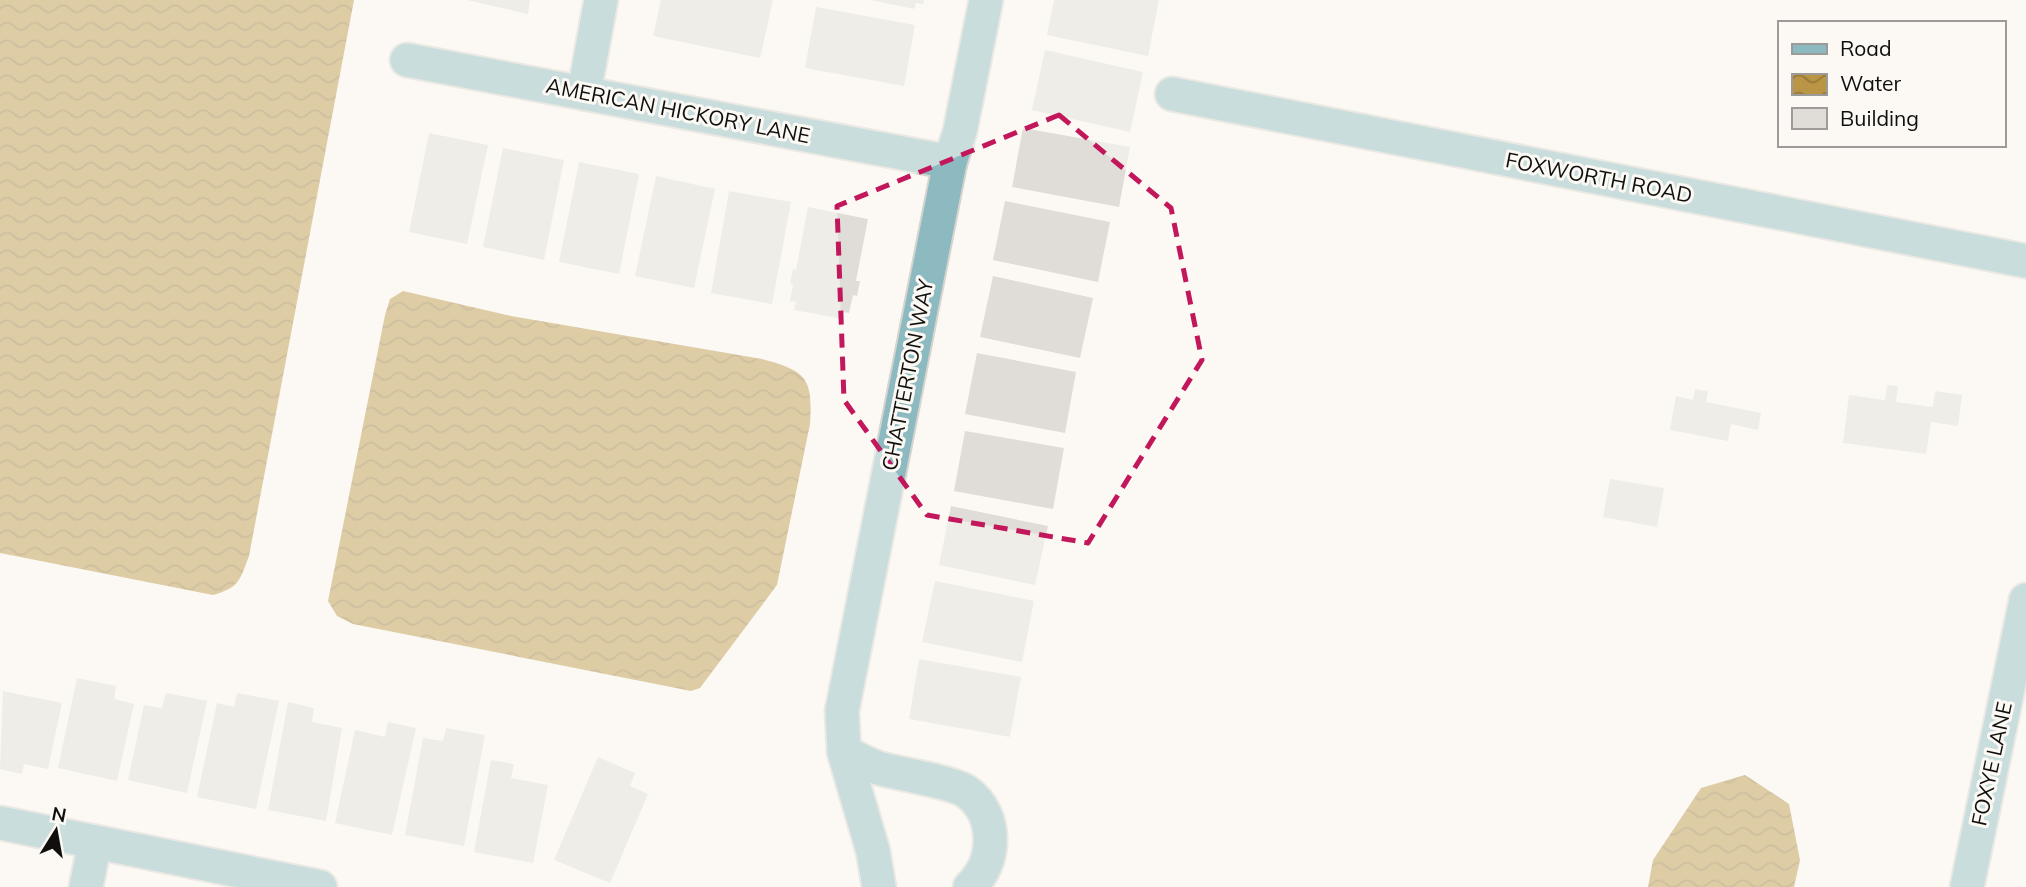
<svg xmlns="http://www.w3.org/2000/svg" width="2026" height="887" font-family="Mulish,sans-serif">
<defs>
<pattern id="water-waves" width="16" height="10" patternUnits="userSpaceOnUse" patternTransform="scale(1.75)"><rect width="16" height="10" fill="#ba9545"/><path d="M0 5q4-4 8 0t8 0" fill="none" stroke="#967838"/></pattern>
</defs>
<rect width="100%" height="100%" fill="#fcf9f4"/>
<g fill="url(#water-waves)">
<path d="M0 0H354L249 556C240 580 239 588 213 595L0 553Z"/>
<path d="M403 291 511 316 762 359C806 371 813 377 810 424L777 585 700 688 691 691 353 624 337 616 328 601 385 315 390 299Z"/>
<path d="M1745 775 1789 804 1800 860 1794 887H1648L1653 860 1701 788Z"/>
</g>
<g fill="#e0ddd8">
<path d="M467 0H530L528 14Z"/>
<path d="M661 0H773L760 58 653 36Z"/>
<path d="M871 0H924L923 4 916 3 914 9Z"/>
<path d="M1054 0H1159L1148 56 1047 35Z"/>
<path d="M816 7 915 25 904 86 805 68Z"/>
<path d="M1045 50 1143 72 1130 132 1032 110Z"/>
<path d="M1023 128 1130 147 1119 207 1012 187Z"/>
<path d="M429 133 488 145 467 244 409 232Z"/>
<path d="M503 148 564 160 544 260 483 247Z"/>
<path d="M579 162 639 174 619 274 559 262Z"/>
<path d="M656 176 715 189 694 288 635 276Z"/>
<path d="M729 191 791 202 772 304 711 293Z"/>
<path d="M1005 201 1110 222 1098 282 993 260Z"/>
<path d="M808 207 868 219 856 281H860L857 296 853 295 849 313 844 312 843 319 794 310 796 302 790 301 793 284 790 283 793 269 796 270Z"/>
<path d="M993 276 1093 298 1080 358 980 337Z"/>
<path d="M977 353 1076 372 1065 433 965 414Z"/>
<path d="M1887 385 1898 386 1896 402 1933 407 1935 391 1962 395 1958 426 1931 422 1926 454 1843 443 1849 395 1885 400Z"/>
<path d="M1695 389 1708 391 1706 402 1761 413 1758 430 1731 424 1728 441 1670 430 1676 396 1693 400Z"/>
<path d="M965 431 1064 448 1053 509 954 491Z"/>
<path d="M1610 479 1664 488 1657 527 1603 517Z"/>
<path d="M951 506 1048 526 1035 585 939 565Z"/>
<path d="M935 581 1034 601 1022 662 922 642Z"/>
<path d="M919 659 1021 677 1010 737 909 719Z"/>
<path d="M77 678 116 686 114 699 134 704 117 781 58 768Z"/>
<path d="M3 691 62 703 48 769 24 764 22 774 0 769Z"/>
<path d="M166 693 207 701 187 793 128 780 144 705 162 708Z"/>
<path d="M237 693 279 701 256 809 197 797 217 703 234 707Z"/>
<path d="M288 702 314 708 312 722 342 728 326 821 268 810Z"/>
<path d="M388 722 416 728 392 835 335 823 355 730 385 737Z"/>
<path d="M446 728 485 735 464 846 405 835 423 738 443 741Z"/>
<path d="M598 757 635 773 630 786 648 794 610 883 554 860Z"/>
<path d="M491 760 514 764 511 778 548 785 533 863 474 852Z"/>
</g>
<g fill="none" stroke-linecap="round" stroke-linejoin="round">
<defs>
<g id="minor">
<path d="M407 60 950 162"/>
<path d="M584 93 601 0"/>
<path d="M1172 94 2026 261"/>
<path d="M844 752C855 757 866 764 878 768 898 774 953 782 967 792 998 815 997 862 970 887"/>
<path d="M0 823 320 887"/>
<path d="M86 887 95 842"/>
<path d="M879 887 873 851 844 752 842 711 950 162 960 131 986 0"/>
<path d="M1967 887 2026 600"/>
</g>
</defs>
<use href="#minor" stroke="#d6d4cf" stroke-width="37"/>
<use href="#minor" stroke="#8dbac1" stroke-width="33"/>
</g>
<path d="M0 0H2026V887H0ZM1059 115 1171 208 1202 360 1088 543 927 515 844 400 837 206Z" fill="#fcf9f4" fill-opacity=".55" fill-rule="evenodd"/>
<path fill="none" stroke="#c2185b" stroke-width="5" stroke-dasharray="14 9" stroke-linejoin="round" d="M1059 115 1171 208 1202 360 1088 543 927 515 844 400 837 206Z"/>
<g text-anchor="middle" stroke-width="6" stroke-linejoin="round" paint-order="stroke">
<g font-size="21" fill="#0f0f0d" stroke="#fcf9f4">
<text transform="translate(678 111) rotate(11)" y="7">AMERICAN HICKORY LANE</text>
<text transform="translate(1599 178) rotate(11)" y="7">FOXWORTH ROAD</text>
<text transform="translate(908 375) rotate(-79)" y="7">CHATTERTON WAY</text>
<text transform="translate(1992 764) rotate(-78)" y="7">FOXYE LANE</text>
</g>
</g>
<rect x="1778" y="21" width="228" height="126" fill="#fcf9f4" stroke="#9d9b98" stroke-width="2"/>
<rect x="1792" y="44" width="35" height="10" fill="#8dbac1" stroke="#9d9b98" stroke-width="2"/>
<text x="1840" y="56" font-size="21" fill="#0f0f0d">Road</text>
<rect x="1792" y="74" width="35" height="21" fill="url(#water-waves)" stroke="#9d9b98" stroke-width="2"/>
<text x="1840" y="91" font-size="21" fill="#0f0f0d">Water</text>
<rect x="1792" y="108" width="35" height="21" fill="#e0ddd8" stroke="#9d9b98" stroke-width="2"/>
<text x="1840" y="126" font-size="21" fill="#0f0f0d">Building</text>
<g transform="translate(56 831) rotate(11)" stroke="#fcf9f4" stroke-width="5" paint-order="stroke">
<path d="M0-5L12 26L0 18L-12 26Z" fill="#0f0f0d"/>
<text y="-10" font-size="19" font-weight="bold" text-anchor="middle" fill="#0f0f0d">N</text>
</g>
</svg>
